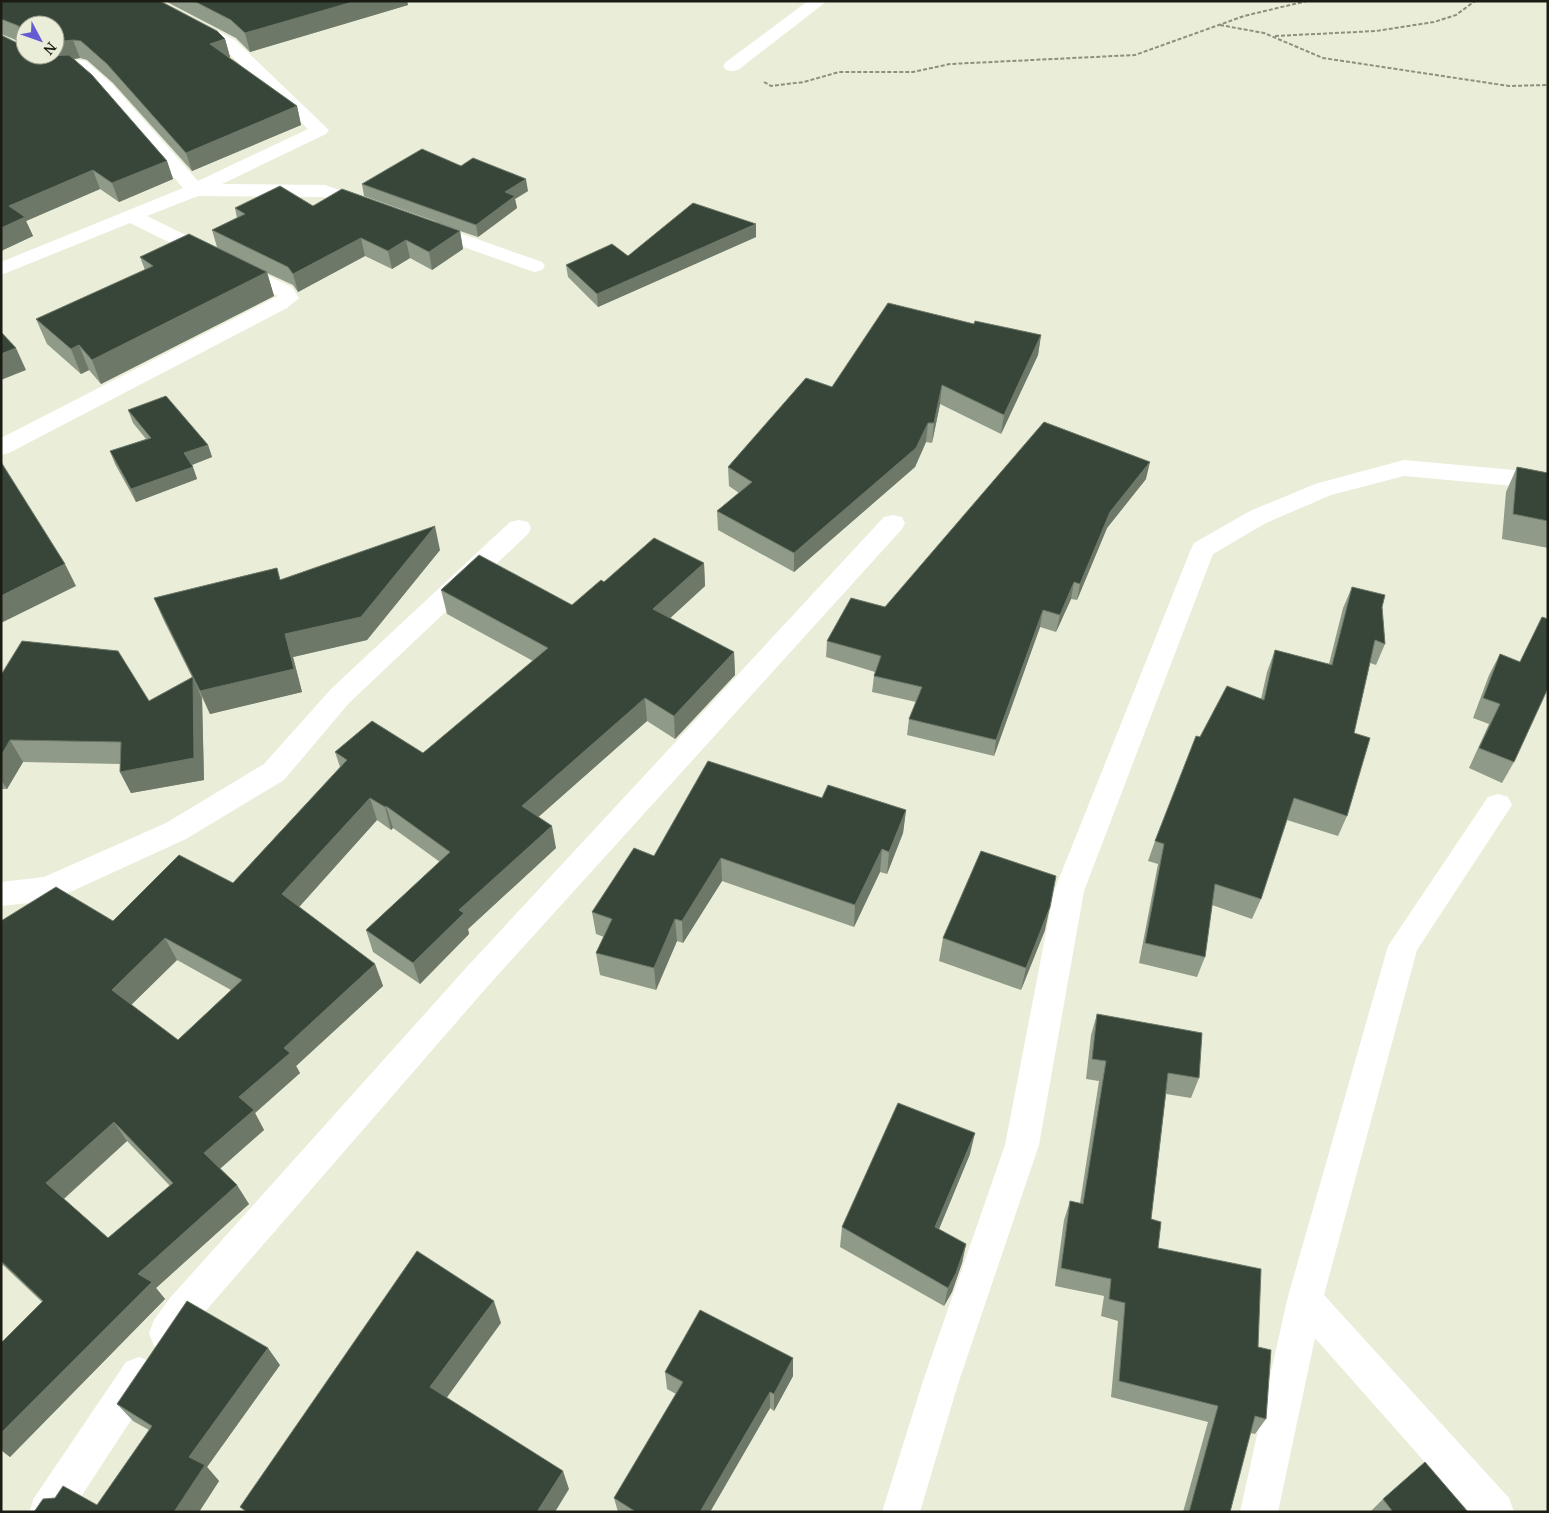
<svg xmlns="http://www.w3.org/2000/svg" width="1549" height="1513" font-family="'Noto Serif',serif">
<rect width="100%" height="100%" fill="#eaeed8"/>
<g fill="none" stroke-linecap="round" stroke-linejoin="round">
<g stroke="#8d8f7f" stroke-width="2" stroke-dasharray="4 2" stroke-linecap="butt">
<path d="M1220 25 1264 33 1323 58 1509 86 1548 85"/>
<path d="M1275 36 1376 31 1434 22 1456 15 1475 1"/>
<path d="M764 82 771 86 804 82 839 72H913L950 64 1135 55 1244 16 1307 1"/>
</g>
<g fill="#fff" fill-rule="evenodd">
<path d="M139 1H160L235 40 329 130 326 134 222 184 325 185 376 203 379 207 376 211 369 213 323 197 198 196 147 216 292 287 299 298 287 308 9 453 1 455V438L278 296 130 223 1 275V262L183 188 100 92 76 71 57 74 24 59 21 55 24 51 25 55H43L59 63 80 60 86 61 112 84 198 181 308 129 223 48 141 4Z"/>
<path d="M808 1H827L738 70 732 71 726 70 723 66 726 62Z"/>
<path d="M426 221 542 262 545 266 542 270 535 272 528 270 419 231 416 227 419 223Z"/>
<path d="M1404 460 1525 471 1548 475V491L1525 487 1404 476 1331 495 1266 523 1213 554 1084 891 1039 1145 958 1384 920 1512H882L922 1384 1005 1145 1054 891 1191 549 1194 543 1250 511 1315 484Z"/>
<path d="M893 515 902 517 905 523 902 529 487 987 196 1322 180 1346 167 1351 154 1346 149 1333 154 1320 170 1298 465 969 884 517Z"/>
<path d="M519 520 528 522 531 528 528 534 349 703 284 780 186 839 57 898 47 901 1 906V882L44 877 166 823 264 764 331 689 510 522Z"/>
<path d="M1498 794 1508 797 1512 805 1417 950 1324 1295 1509 1498 1514 1512H1469L1315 1338 1278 1512H1240L1287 1300 1388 946 1488 797Z"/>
<path d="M139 1357 152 1362 157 1375 152 1388 71 1512H29L34 1498 126 1362Z"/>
</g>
</g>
<g fill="#909a88" fill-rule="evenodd">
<path d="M1 1 225 39 230 57 229 58 297 106 301 125 192 171 113 83 87 60 80 58 74 59 167 161 173 179 119 202 100 189 26 221 33 236 1 251V35L25 47 23 43 1 34ZM25 25H55V55H47L49 56H44L25 55Z"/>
<path d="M165 1H407L408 5 250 52 236 38Z"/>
<path d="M461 166 528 191 515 199 517 208 478 237 460 231 463 249 432 270 410 258 392 269 365 256 298 292 293 285 267 273 274 296 101 384 89 370 81 374 47 344 36 319 145 270 140 257 217 247 212 230 237 218 235 208 313 206 437 222 364 196 362 184Z"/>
<path d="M756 237 598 307 568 277 566 265 628 256Z"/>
<path d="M974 324 1041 335 1038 355 1001 434 940 404 932 443 926 442 915 467 794 572 718 530 717 511 739 493 729 486 728 467Z"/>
<path d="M128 410 208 445 212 457 192 465 197 479 136 502 115 464 110 451 146 439 133 423Z"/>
<path d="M1517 467 1548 473V548L1502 539 1506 492Z"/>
<path d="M1146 479 1107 528 1077 600 1071 599 1056 632 1040 627 994 756 907 735 909 719 916 702 872 692 874 676 875 672 826 657 827 641 885 607Z"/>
<path d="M440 550 367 640 293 657 302 692 210 714 202 697 204 780 131 793 120 772V764L23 762 7 789H1V675L149 701 192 677 164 621 154 598 277 568 280 580Z"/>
<path d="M704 563 705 586 670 618 734 652 735 675 675 739 647 721 538 817 556 848 468 929 469 934 420 984 373 952 366 930 440 862 393 828 391 830 377 820 299 907 375 964 383 986 296 1066 300 1073 255 1113 264 1130 220 1169 249 1204 156 1288 165 1299 10 1457 1 1450V1343L42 1302 3 1265 1 1266V921H113L233 883 340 767 335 752 423 753 533 661 447 614 441 590 572 605 604 582ZM177 960 231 990 178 1040 131 1005ZM127 1141 170 1186 108 1238 64 1199Z"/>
<path d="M1352 587 1382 607 1385 644 1376 665 1370 663 1354 733 1347 816 1338 836 1287 820 1261 899 1252 919 1212 905 1205 957 1197 977 1139 963 1158 864 1148 861 1155 841 1200 737 1261 699 1267 672 1275 650 1329 664 1343 608Z"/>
<path d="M1542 617 1514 762 1502 783 1469 768 1489 724 1473 718 1489 675 1500 654 1520 662Z"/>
<path d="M822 798 906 810 903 833 887 874 880 872 854 927 722 881 683 943 677 941 656 990 600 975 596 953 604 937 596 934 592 912 654 856Z"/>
<path d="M1045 930 1021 990 939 961 943 938Z"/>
<path d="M1097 1014 1199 1078 1191 1098 1166 1094 1151 1219 1158 1248 1258 1347 1266 1419 1255 1434 1250 1433 1230 1512H1183L1208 1422 1111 1397 1118 1321 1101 1316 1104 1296 1055 1286 1064 1220 1070 1201 1080 1203 1099 1081 1086 1079 1091 1035Z"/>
<path d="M970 1154 939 1229 966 1244 962 1263 952 1292 944 1306 840 1247 842 1227Z"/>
<path d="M793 1358V1376L774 1411 770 1408 710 1512H618L614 1498 676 1394 667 1389 665 1372Z"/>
<path d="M280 1365 207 1467 219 1481 199 1512H34L97 1505 149 1430 133 1421 117 1404Z"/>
<path d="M1383 1499 1468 1512H1370Z"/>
</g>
<g fill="#6d7869">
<path d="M356 1H407L408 5 250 52 245 33Z"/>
<path d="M225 39 230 57 215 62 210 44Z"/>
<path d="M73 40 80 58 59 61 55 49V42Z"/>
<path d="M297 106 301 125 192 171 186 153Z"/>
<path d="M167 161 173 179 119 202 112 183Z"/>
<path d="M93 170 100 189 26 221 33 236 1 251V228L9 206Z"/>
<path d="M526 179 528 191 515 199 517 208 478 237 476 225 505 192Z"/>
<path d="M756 224V237L598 307 597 294Z"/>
<path d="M460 231 463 249 432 270 429 252Z"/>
<path d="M361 238 365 256 298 292 293 274Z"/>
<path d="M406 240 410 258 392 269 388 251Z"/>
<path d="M267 272 274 296 101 384 92 360Z"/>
<path d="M1041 335 1038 355 1001 434 1004 415Z"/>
<path d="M79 345 89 370 81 374 71 349Z"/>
<path d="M16 348 26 370 1 380V354Z"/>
<path d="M942 385 940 404 932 443 934 423Z"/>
<path d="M928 423 926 442 915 467 794 572V553Z"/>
<path d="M208 445 212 457 189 466 184 453Z"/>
<path d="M1150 462 1146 479 1107 528 1077 600 1080 584 1110 512Z"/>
<path d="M193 467 197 479 136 502 131 489Z"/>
<path d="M435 526 440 550 367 640 293 657 302 692 210 714 200 691 285 634Z"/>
<path d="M704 563 705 586 655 632 653 609Z"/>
<path d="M65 564 76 586 1 623V596Z"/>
<path d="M1074 582 1071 599 1056 632 1060 615Z"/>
<path d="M1043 610 1040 627 994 756 996 740Z"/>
<path d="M734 652 735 675 675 739 674 716Z"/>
<path d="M193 677 202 699 204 780 131 793 120 772Z"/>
<path d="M645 698 647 721 526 828 522 806Z"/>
<path d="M10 740 23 762 7 789 1 780V756Z"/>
<path d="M370 798 377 820 291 916 282 894Z"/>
<path d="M386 806 393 828 391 830 385 807Z"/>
<path d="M906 810 903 833 887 874 889 852Z"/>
<path d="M552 826 556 848 468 929 469 934 420 984 413 963 459 910Z"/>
<path d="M882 849 880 872 854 927 855 905Z"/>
<path d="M721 858 722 881 683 943 682 921Z"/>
<path d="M1050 907 1045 930 1021 990 1026 968Z"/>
<path d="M675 919 677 941 656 990 654 968Z"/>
<path d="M165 938 177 960 125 1011 112 990Z"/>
<path d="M375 964 383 986 296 1066 300 1073 255 1113 264 1130 216 1172 204 1153 239 1097 284 1048Z"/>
<path d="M114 1122 127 1141 61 1201 46 1183Z"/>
<path d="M975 1133 970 1154 932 1246 935 1227Z"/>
<path d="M237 1185 249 1204 156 1288 165 1299 10 1457 1 1450V1433L138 1274Z"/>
<path d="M966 1244 962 1263 952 1292 944 1306 948 1288Z"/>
<path d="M494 1301 501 1323 440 1407 430 1387Z"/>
<path d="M268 1348 280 1365 207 1467 219 1481 199 1512H174L189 1457Z"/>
<path d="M793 1358V1376L774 1411V1394Z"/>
<path d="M770 1392V1408L710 1512H700Z"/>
<path d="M563 1471 569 1489 555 1512H537Z"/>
</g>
<g fill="#374639" stroke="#6d7869" fill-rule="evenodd">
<path d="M1 1H160L217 31 225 39 210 44 297 106 186 153 107 64 81 41 73 40 55 42V25H25V35H20L19 26 1 19Z"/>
<path d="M194 1H356L245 33 231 20Z"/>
<path d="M1 35 25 47V55H41L44 56 69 55 92 75 167 161 112 183 93 170 9 206 25 217 1 228Z"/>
<path d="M422 149 461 166 473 158 526 179 505 192 515 196 476 225 362 184Z"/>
<path d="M280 186 313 206 342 189 460 231 429 252 406 240 388 251 361 238 293 274 288 267 212 230 245 214 235 208Z"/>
<path d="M693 203 756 224 597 294 566 265 612 244 628 256Z"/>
<path d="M189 234 267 272 92 360 79 345 71 349 36 319 153 266 140 257Z"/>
<path d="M888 303 974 324 975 321 1041 335 1004 415 942 385 934 423H928L916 448 794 553 717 511 752 482 728 467 806 378 832 387Z"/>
<path d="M1 332 16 348 1 354Z"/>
<path d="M166 396 208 445 184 453 193 467 131 489 110 451 151 438 128 410Z"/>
<path d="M1044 422 1150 462 1110 512 1080 584 1074 582 1060 615 1043 610 996 740 909 719 922 687 874 676 881 656 827 641 851 598 885 607Z"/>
<path d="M1 462 65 564 1 596Z"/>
<path d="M1517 467 1548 473V521L1513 514Z"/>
<path d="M435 526 361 617 285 634 294 669 200 691 154 598 277 568 280 580Z"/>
<path d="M654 538 704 563 653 609 734 652 674 716 645 698 522 806 552 826 459 910 464 913 413 963 366 930 450 852 386 806 385 807 370 798 282 894 375 964 284 1048 290 1053 239 1097 254 1110 204 1153 237 1185 138 1274 152 1282 1 1433V1343L43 1301 1 1261V921L56 887 113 921 179 855 233 883 347 760 335 752 372 721 423 753 548 648 441 590 479 555 572 605 601 580 604 582ZM165 938 242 980 178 1040 112 990ZM114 1122 173 1183 108 1238 46 1183Z"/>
<path d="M1352 587 1385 595 1382 607 1385 644 1375 640 1354 733 1370 738 1347 816 1294 798 1261 899 1215 884 1205 957 1145 943 1164 844 1155 841 1196 736 1200 737 1227 686 1264 700 1275 650 1332 665Z"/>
<path d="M1542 617 1548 619V688L1514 762 1479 748 1500 704 1483 698 1500 654 1520 662Z"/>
<path d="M22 641 118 651 149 701 193 677 194 758 120 772 121 742 10 740 1 756V675Z"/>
<path d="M708 761 822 798 828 785 906 810 889 852 882 849 855 905 721 858 682 921 675 919 654 968 596 953 612 919 592 912 634 848 654 856Z"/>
<path d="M981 851 1056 876 1050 907 1026 968 943 938Z"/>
<path d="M1097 1014 1202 1033 1199 1078 1168 1073 1151 1219 1161 1222 1158 1248 1261 1269 1258 1347 1271 1350 1266 1419 1255 1416 1230 1512H1189L1218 1406 1119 1381 1125 1303 1109 1299 1111 1279 1061 1268 1070 1201 1083 1204 1106 1061 1092 1059Z"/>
<path d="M898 1103 975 1133 935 1227 966 1244 956 1273 948 1288 842 1227Z"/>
<path d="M417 1251 494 1301 430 1387 563 1471 537 1512H247L240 1507Z"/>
<path d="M187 1301 268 1348 189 1457 205 1465 174 1512H34L43 1499 55 1498 63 1486 97 1505 152 1426 117 1404Z"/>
<path d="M700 1310 793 1358 774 1394 770 1392 700 1512H636L614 1498 683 1382 665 1372Z"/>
<path d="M1425 1462 1468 1512H1393L1383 1499Z"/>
</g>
<rect width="1549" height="1513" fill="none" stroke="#1b1c14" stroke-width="5"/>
<g transform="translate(40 40) rotate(131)"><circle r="24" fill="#eaeed8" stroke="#979a8a"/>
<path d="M0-4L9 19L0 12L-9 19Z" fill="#655cd5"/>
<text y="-8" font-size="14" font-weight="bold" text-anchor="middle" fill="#1b1c14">N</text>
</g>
</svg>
